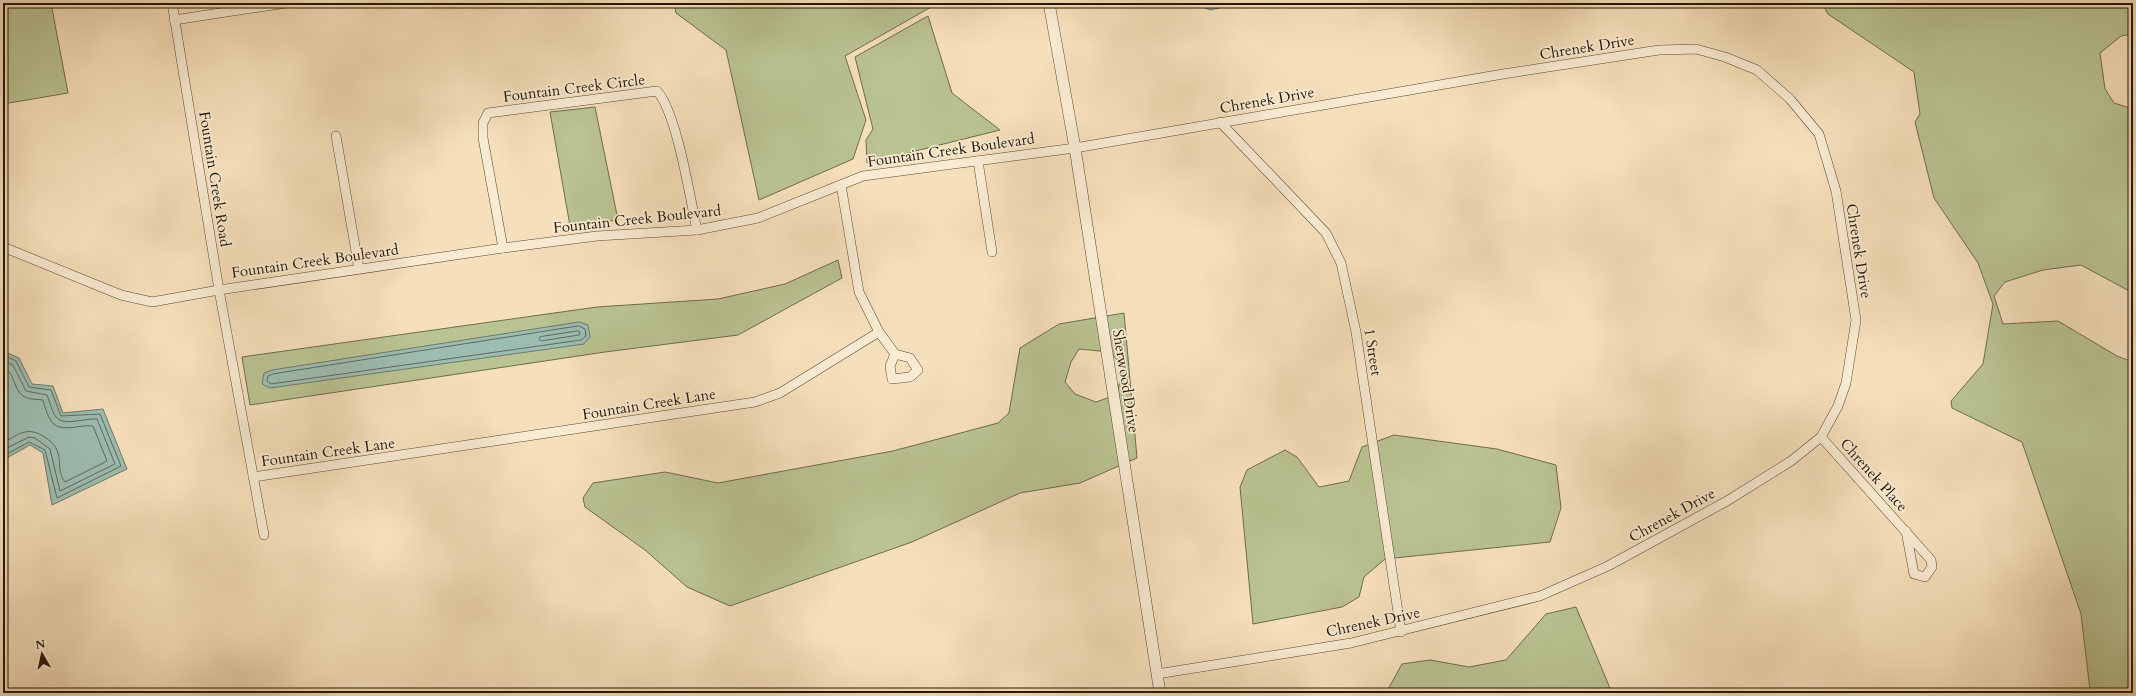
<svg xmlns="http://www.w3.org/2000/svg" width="2136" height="696" font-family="Cardo,serif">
<rect width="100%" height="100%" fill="#f6e0bb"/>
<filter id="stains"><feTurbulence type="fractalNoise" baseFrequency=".005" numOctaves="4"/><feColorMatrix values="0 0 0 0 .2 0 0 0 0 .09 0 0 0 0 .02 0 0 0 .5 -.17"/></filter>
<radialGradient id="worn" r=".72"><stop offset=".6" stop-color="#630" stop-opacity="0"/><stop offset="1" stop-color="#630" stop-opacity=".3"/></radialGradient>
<g fill="#bac392" stroke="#6f6c4c" fill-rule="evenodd">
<path d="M3 3H51L68 93 3 104Z"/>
<path d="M679 3H938L845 56 866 120 853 159 759 200 726 50 676 13 674 4Z"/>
<path d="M1822 3H2133V34L2121 36 2100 53 2105 89 2114 103 2133 109V293L2081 265 2043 270 2005 282 1994 296 2003 324 2058 321 2117 356 2133 362V693H2086L2090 690 2081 614 2022 442 1952 408 1951 401 1983 364 1993 304 1978 263 1934 198 1915 122 1920 114 1914 72 1828 14Z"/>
<path d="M928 16 952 93 1000 130 867 163 866 140 873 129 855 57Z"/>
<path d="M595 107 618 220 570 226 550 112Z"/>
<path d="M838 260 842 278 738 335 605 352 250 405 242 357 597 307 718 299 785 284Z"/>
<path d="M1124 313 1137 458 1080 483 1020 493 912 542 730 606 687 587 645 550 585 507 583 498 593 483 665 472 718 483 893 451 998 423 1009 413 1020 348 1059 324ZM1079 349 1110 352 1124 368 1116 395 1096 402 1075 394 1065 382 1071 362Z"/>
<path d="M1394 435 1497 449 1556 465 1561 508 1550 542 1385 559 1364 577 1359 597 1342 607 1253 624 1240 487 1247 470 1285 450 1297 457 1319 487 1349 481 1362 447Z"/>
<path d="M1576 607 1612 693H1386L1402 664 1430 660 1469 667 1506 660 1546 614Z"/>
</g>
<g fill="#9dbdb2" stroke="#6d7a6d">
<path d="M1193 3H1228V6L1210 10Z"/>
<path d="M579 322 588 325 590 337 584 344 270 388 262 384 264 373 272 370Z"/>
<path d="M3 351 19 358 32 384 53 386 63 413 103 409 127 469 52 505 43 453 30 445 3 460Z"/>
</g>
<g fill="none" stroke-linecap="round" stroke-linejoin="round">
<g stroke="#606a5c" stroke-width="1">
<path d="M579 326 585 329 586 336 581 340 271 384 267 381 268 376 273 374Z"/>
<path d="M578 331 580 332 579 335 541 341 539 339 540 337Z"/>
<path d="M3 355 16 361 29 387 51 390 61 416 100 414 121 466 57 498 45 450 29 442 3 456"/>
<path d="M3 361 13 365 26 391 47 395C50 402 52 413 57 418 63 426 87 418 97 419L115 464 60 491 50 449 35 438 29 437 3 450"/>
<path d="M3 367C15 372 13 389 23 396 29 400 37 399 43 400 45 407 47 415 51 421 60 434 80 424 93 426L107 461 65 482C53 467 69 452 43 436 27 426 17 435 3 443"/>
</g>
<defs>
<g id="minor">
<path d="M172 3 219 290 264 535"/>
<path d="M174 20 286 3"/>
<path d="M1220 122 1326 233 1341 263 1356 332 1401 632"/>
<path d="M336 136 359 269"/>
<path d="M978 161 992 252"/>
<path d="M841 185 859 292 879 332 895 354 910 358 918 370 910 377 892 379 890 366 895 354"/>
<path d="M3 247 121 295 152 302 219 290 503 248 597 236 697 230 758 218 863 176 1075 148 1503 74 1659 50 1696 49 1725 57 1757 70 1790 99 1819 134 1836 191 1856 320 1846 383 1838 406 1821 437 1791 461 1727 501 1608 566 1540 596 1351 643 1157 674"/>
<path d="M503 248 483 138V123L488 113 657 91C677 113 690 198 697 230"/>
<path d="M1821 437 1931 560 1932 567 1925 577 1914 574 1906 531"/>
<path d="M253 477 755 402 780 393 879 332"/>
</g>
<path id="tertiary" d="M1049 3 1075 148 1160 693"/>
</defs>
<use href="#minor" stroke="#584833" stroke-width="10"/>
<use href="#tertiary" stroke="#584833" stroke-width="12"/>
<use href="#minor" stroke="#f9ebd3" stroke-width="9"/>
<use href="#tertiary" stroke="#f9ebd3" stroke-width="11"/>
</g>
<g text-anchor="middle" stroke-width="3.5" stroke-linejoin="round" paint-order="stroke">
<g font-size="15" fill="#241606" stroke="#f9ebd3">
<text transform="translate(1587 47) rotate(-9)" y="5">Chrenek Drive</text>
<text transform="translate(574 88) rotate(-7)" y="5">Fountain Creek Circle</text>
<text transform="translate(1267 100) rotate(-10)" y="5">Chrenek Drive</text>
<text transform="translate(951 150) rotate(-8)" y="5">Fountain Creek Boulevard</text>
<text transform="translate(215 179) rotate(81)" y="5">Fountain Creek Road</text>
<text transform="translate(637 219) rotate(-6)" y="5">Fountain Creek Boulevard</text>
<text transform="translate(1859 251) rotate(81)" y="5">Chrenek Drive</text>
<text transform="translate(315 261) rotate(-8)" y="5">Fountain Creek Boulevard</text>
<text transform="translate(1373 352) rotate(81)" y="5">1 Street</text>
<text transform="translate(1126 381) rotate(81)" y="5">Sherwood Drive</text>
<text transform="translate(649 404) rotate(-9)" y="5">Fountain Creek Lane</text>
<text transform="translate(328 452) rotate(-8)" y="5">Fountain Creek Lane</text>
<text transform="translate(1874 475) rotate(48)" y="5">Chrenek Place</text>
<text transform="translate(1672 515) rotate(-29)" y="5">Chrenek Drive</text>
<text transform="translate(1373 622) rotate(-12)" y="5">Chrenek Drive</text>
</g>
</g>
<rect width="2136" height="696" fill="none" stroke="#f6e0bb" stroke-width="16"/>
<rect x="4" y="4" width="2128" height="688" fill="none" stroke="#241606" stroke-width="2"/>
<rect x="8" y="8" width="2120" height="680" fill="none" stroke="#241606"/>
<g transform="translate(42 654) rotate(351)" stroke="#f9ebd3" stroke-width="3" paint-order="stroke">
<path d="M0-3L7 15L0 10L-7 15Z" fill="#241606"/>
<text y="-6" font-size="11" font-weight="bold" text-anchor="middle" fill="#241606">N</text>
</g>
<rect width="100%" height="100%" filter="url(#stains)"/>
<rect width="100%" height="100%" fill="url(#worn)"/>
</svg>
